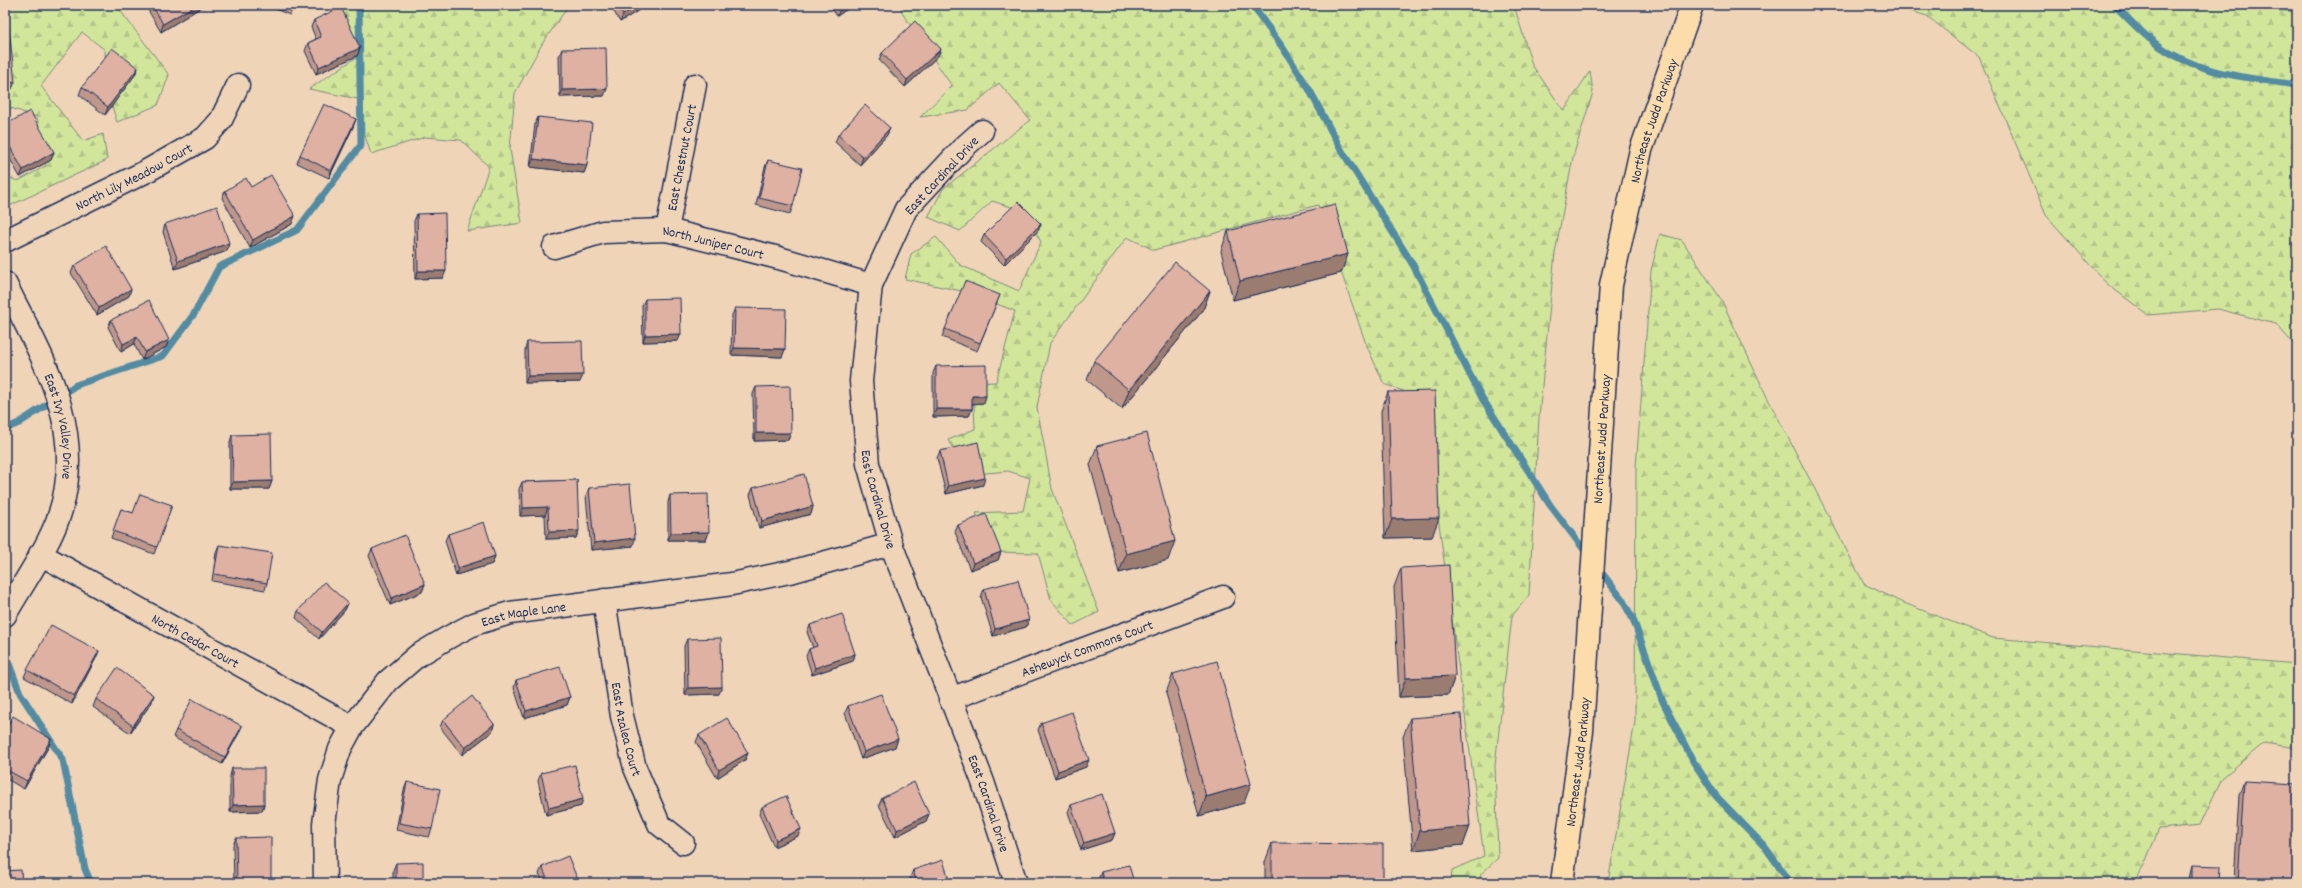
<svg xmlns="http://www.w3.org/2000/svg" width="2302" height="888" font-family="Dekko,sans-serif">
<defs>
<pattern id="forest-firs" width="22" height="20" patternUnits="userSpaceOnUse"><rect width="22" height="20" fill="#d2e69b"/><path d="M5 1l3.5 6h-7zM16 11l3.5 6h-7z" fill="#b4c688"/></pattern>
</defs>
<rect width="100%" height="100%" fill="#f0d4b7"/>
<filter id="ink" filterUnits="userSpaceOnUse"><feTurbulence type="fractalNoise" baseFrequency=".025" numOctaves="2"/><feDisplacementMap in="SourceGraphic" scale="8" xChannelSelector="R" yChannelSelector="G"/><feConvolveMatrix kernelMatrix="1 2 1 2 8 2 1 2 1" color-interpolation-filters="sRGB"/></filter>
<g filter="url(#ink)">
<g fill="url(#forest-firs)" stroke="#768a7c">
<path d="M5 5H116L169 75 158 105 117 122 106 87 105 50 82 32 41 86 83 141 103 134 107 160 5 208V176L18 181 46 166 37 117 11 108 5 112V95L8 94 5 74Z"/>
<path d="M329 5H569L542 44 515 93 510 149 522 223 467 231 489 167 461 140 425 137 371 154 362 127 363 100 309 89 360 55Z"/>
<path d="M901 5H1514L1532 65 1564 111 1590 71 1593 92 1573 157 1555 253 1539 417 1529 595 1512 616 1495 765 1498 858 1481 874 1479 883H1451L1452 870 1484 856 1422 398 1384 384 1366 344 1318 205 1154 250 1127 237 1050 343 1037 407 1052 489 1099 612 1073 625 1051 600 1038 553 993 552 976 513 1023 511 1030 478 1008 471 976 474 960 460 948 440 975 429 973 383 996 382 1015 311 966 292 905 279 911 254 936 237 960 265 1019 291 1041 242 1024 211 992 201 960 231 928 217 943 189 1030 120 999 83 968 110 920 117 952 86 902 13Z"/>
<path d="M1891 5H2224L2297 12V348L2276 324 2218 309 2148 315 2106 283 2046 215 1979 57 1927 16Z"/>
<path d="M1660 234 1682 240 1722 301 1767 397 1864 584 1904 603 1993 638 2297 664V748L2264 743 2222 778 2200 825 2159 829 2144 865 2133 883H1608L1635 721 1636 467 1651 271Z"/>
</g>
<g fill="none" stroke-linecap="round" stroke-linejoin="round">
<g stroke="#528ba2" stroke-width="7">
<path d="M1252 5 1283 48 1309 89 1339 146 1413 265 1482 398 1550 505 1588 555"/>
<path d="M2114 5C2127 17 2140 32 2155 43 2196 74 2247 78 2297 85"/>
<path d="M5 429 19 423 76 385 163 356 194 314 219 267 297 230 361 145 359 5"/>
<path d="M1598 568 1622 599 1633 619 1663 702 1693 761 1716 796 1765 847 1791 883"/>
<path d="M5 653 20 693 63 760 85 869 91 883"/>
</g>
<defs>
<g id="minor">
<path id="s1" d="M982 131 963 148 906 209 871 285 861 381 868 464 891 544 983 782 1016 883"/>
<path id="s2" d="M667 230 695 85"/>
<path id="s3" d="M5 241 145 172 205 138 221 120 238 85"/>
<path id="s4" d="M554 247 603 232 667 230 779 258 871 285"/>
<path id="s5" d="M5 283C42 358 88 429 59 516 48 548 22 585 5 615"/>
<path id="s6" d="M40 554 352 727"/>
<path id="s7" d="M604 600 622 716 635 768 659 824 683 843"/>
<path id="s8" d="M950 699 1223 597"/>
<path id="s9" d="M325 883 324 824 330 780 340 749 352 727 388 681 417 656 449 637 474 624 510 613 732 584 794 571 891 544"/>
</g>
<g id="trunk">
<path id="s10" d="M1562 883 1582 731 1611 285 1641 150 1692 5"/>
</g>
</defs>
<use href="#minor" stroke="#1b2f5e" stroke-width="25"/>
<use href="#trunk" stroke="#1b2f5e" stroke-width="25"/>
<use href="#minor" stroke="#f0d4b7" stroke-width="22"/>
<use href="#trunk" stroke="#fddcac" stroke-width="22"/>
</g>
<g fill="#bf988b" stroke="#1b2f5e">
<path d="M145 5H205L161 32Z"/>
<path d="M265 5H294L290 15Z"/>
<path d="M610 5H647L620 22Z"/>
<path d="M829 5H853L837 16Z"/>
<path d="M314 20 360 48 357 56 316 74 305 51 308 43 316 39 311 27Z"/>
<path d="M562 49 604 96 560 97 559 56Z"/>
<path d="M882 53 938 56 905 87 879 60Z"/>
<path d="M138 68 135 75 105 115 79 95 82 87Z"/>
<path d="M538 117 587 165 584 173 530 167 535 124Z"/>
<path d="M356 119 353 127 329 178 297 163 300 155Z"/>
<path d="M5 125 54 152 51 160 20 177 5 150Z"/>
<path d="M890 128 887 135 860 165 835 142 838 135Z"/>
<path d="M768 160 793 206 790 214 756 205 765 167Z"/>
<path d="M251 187 292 224 250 248 222 198 225 191Z"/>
<path d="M417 214 443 278 415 279 414 221Z"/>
<path d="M165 224 229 243 227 251 175 269 163 232Z"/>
<path d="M1041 224 1038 231 1004 265 981 242 984 235Z"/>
<path d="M1228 231 1348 254 1341 273 1233 300 1221 251Z"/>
<path d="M74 266 129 296 97 315 71 273Z"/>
<path d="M1210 291 1203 310 1122 409 1087 380 1094 361Z"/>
<path d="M1000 295 977 351 942 337 945 329Z"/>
<path d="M645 299 678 341 643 342 642 306Z"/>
<path d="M735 308 785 349 782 357 731 355 732 315Z"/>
<path d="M111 320 169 340 166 347 142 360 134 344 121 352 108 327Z"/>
<path d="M527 342 580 382 525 383V350Z"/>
<path d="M936 366 984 403 972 404V409L969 416 933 417V373Z"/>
<path d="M756 387 791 433 788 440 754 441 753 394Z"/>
<path d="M1388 392 1432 537 1385 538 1381 411Z"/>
<path d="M232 435 272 481 269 489H230V442Z"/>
<path d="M1097 446 1168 560 1119 573 1090 465Z"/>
<path d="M940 451 983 485 946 494 937 458Z"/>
<path d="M577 480 576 538 546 539 545 515 520 516 519 489 522 482Z"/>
<path d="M589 488 633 546 591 550 586 496Z"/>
<path d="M753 488 813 506 811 514 759 528 750 495Z"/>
<path d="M670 495 709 532 706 540H668V502Z"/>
<path d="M172 505 154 554 111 538 121 509 133 513Z"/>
<path d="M958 525 1001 552 998 560 970 570 955 532Z"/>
<path d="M448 534 495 556 492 564 456 575 445 541Z"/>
<path d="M219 545 267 583 265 590 212 581 216 552Z"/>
<path d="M372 549 425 584 422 592 390 605 369 556Z"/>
<path d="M1401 568 1455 676 1448 695 1399 697 1394 587Z"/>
<path d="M984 589 1029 620 1026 627 993 636 981 597Z"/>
<path d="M348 603 345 610 319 639 296 618 298 611Z"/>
<path d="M810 625 855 654 853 661 812 675 806 656 809 649 813 648 807 632Z"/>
<path d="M687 639 719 694 685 695 684 646Z"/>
<path d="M99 651 96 658 72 704 24 677 27 670Z"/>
<path d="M1173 674 1244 803 1199 816 1166 693Z"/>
<path d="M516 680 570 697 567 705 524 718 514 688Z"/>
<path d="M96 699 152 702 130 733 93 707Z"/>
<path d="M848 706 898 739 895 747 861 759 845 713Z"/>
<path d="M1410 718 1470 826 1463 845 1413 850 1403 737Z"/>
<path d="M443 720 494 724 492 732 462 755 440 727Z"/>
<path d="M1041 723 1086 767 1055 778 1038 730Z"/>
<path d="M5 730 49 746 24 789 5 778Z"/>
<path d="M176 730 239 733 222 764 173 737Z"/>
<path d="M699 735 748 753 745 760 717 778 696 742Z"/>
<path d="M232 768 264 804 262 811 230 812V776Z"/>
<path d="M541 773 581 806 546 815 538 781Z"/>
<path d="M2244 781 2297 883H2234L2239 795Z"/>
<path d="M407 782 432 829 429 837 396 830 404 790Z"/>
<path d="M882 798 929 814 926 821 895 837 879 805Z"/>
<path d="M1071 805 1115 833 1112 840 1081 850 1068 812Z"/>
<path d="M762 807 798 836 774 847 759 814Z"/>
<path d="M236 838 271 883H234L233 845Z"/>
<path d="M1272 843 1383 883H1265V862Z"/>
<path d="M396 863 423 883H393V870Z"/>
<path d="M2192 865 2219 883H2189L2190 873Z"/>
<path d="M542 867 579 883H543L539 874Z"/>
<path d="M913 870 950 883H912L910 878Z"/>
<path d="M1101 872 1134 883H1099L1098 880Z"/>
</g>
<g fill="#9b7c71" stroke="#1b2f5e">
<path d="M196 5H205L161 32 163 24Z"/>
<path d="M638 5H647L620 22 623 15Z"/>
<path d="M845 5H853L837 16 840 9Z"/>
<path d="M360 48 357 56 316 74 319 67Z"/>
<path d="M941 49 938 56 905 87 907 80Z"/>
<path d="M138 68 135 75 105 115 108 107Z"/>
<path d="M15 82 12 89 5 90V83Z"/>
<path d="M607 89 604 96 560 97 562 90Z"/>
<path d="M356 119 353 127 329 178 331 171Z"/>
<path d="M890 128 887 135 860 165 863 157Z"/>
<path d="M54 152 51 160 20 177 23 170Z"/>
<path d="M533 159 587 165 584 173 530 167Z"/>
<path d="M295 216 292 224 250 248 253 240Z"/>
<path d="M1041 224 1038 231 1004 265 1006 258Z"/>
<path d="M229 243 227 251 175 269 178 261Z"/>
<path d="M1348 254 1341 273 1233 300 1240 281Z"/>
<path d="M418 271H446L443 278 415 279Z"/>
<path d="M131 289 129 296 97 315 99 308Z"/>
<path d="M1210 291 1203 310 1122 409 1129 390Z"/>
<path d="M681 334 678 341 643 342 645 335Z"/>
<path d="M137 337 134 344 121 352 123 344Z"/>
<path d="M169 340 166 347 142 360 145 352Z"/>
<path d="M734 348 785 349 782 357 731 355Z"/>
<path d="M583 375 580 382 525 383 528 376Z"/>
<path d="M972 396H986L984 403 969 404Z"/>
<path d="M936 409H972L969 416 933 417Z"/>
<path d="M756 433H791L788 440 754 441Z"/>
<path d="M985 478 983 485 946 494 948 486Z"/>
<path d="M272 481 269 489H230L233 482Z"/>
<path d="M813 506 811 514 759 528 762 521Z"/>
<path d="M548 507 545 515 520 516 523 508Z"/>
<path d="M1439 518 1432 537 1385 538 1392 519Z"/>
<path d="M579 531 576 538 546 539 549 532Z"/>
<path d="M709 532 706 540H668L671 533Z"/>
<path d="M635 538 633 546 591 550 594 543Z"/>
<path d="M1175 541 1168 560 1119 573 1126 554Z"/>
<path d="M1001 552 998 560 970 570 973 563Z"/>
<path d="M495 556 492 564 456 575 458 568Z"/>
<path d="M425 584 422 592 390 605 392 598Z"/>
<path d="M348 603 345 610 319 639 322 632Z"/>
<path d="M1029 620 1026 627 993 636 995 629Z"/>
<path d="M99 651 96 658 72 704 74 696Z"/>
<path d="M855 654 853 661 812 675 815 668Z"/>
<path d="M1455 676 1448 695 1399 697 1406 678Z"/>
<path d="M722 687 719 694 685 695 688 688Z"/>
<path d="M154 695 152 702 130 733 133 726Z"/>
<path d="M570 697 567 705 524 718 526 711Z"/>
<path d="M494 724 492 732 462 755 465 748Z"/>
<path d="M242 726 239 733 222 764 225 757Z"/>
<path d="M51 739 49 746 24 789 27 781Z"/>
<path d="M898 739 895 747 861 759 864 752Z"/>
<path d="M748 753 745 760 717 778 719 770Z"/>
<path d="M1089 760 1086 767 1055 778 1058 771Z"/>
<path d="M1251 784 1244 803 1199 816 1206 797Z"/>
<path d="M583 799 581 806 546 815 549 808Z"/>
<path d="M264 804 262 811 230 812 233 805Z"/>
<path d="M929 814 926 821 895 837 897 830Z"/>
<path d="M1470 826 1463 845 1413 850 1420 831Z"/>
<path d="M801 829 798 836 774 847 776 840Z"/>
<path d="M1115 833 1112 840 1081 850 1084 843Z"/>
</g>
<g fill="#deb1a2" stroke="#1b2f5e">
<path d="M152 5H196L163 24Z"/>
<path d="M287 5H294L293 7Z"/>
<path d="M617 5H638L623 15Z"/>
<path d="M837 5H845L840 9Z"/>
<path d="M341 7 360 48 319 67 308 43 321 37 314 20Z"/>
<path d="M915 21 941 49 907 80 882 53Z"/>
<path d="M9 29 15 82 5 83V30Z"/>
<path d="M112 48 138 68 108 107 82 87Z"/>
<path d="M606 48 607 89 562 90V49Z"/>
<path d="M324 104 356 119 331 171 300 155Z"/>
<path d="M865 105 890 128 863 157 838 135Z"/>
<path d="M30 111 54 152 23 170 5 138V125Z"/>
<path d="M538 117 592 123 587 165 533 159Z"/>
<path d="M768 160 802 168 793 206 759 198Z"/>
<path d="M271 175 295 216 253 240 225 191 246 178 251 187Z"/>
<path d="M1018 201 1041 224 1006 258 984 235Z"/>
<path d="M1335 204 1348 254 1240 281 1228 231Z"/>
<path d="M217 206 229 243 178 261 165 224Z"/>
<path d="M445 213 446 271H418L417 214Z"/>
<path d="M106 246 131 289 99 308 74 266Z"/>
<path d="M1175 262 1210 291 1129 390 1094 361Z"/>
<path d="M965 281 1000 295 980 343 945 329Z"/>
<path d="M680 298 681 334 645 335V299Z"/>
<path d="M149 300 169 340 145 352 137 337 123 344 111 320Z"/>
<path d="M735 308 786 309 785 349 734 348Z"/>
<path d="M582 341 583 375 528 376 527 342Z"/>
<path d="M986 365V396H972V409H936V366Z"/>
<path d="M790 386 791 433H756V387Z"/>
<path d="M1435 391 1439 518 1392 519 1388 392Z"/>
<path d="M1147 433 1175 541 1126 554 1097 446Z"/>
<path d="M271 434 272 481 233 482 232 435Z"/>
<path d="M978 442 985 478 948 486 940 451Z"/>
<path d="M804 474 813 506 762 521 753 488Z"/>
<path d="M577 480 579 531 549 532 548 507 523 508 522 482Z"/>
<path d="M630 484 635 538 594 543 589 488Z"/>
<path d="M140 494 172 505 157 547 113 531 121 509 133 513Z"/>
<path d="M708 494 709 532 671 533 670 495Z"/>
<path d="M986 514 1001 552 973 563 958 525Z"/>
<path d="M484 522 495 556 458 568 448 534Z"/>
<path d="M405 535 425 584 392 598 372 549Z"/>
<path d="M219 545 272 553 267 583 214 574Z"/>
<path d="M1449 565 1455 676 1406 678 1401 568Z"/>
<path d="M1018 580 1029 620 995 629 984 589Z"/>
<path d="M324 582 348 603 322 632 298 611Z"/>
<path d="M842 614 855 654 815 668 809 649 817 646 810 625Z"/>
<path d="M51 625 99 651 74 696 27 670Z"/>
<path d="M721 638 722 687 688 688 687 639Z"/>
<path d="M1217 661 1251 784 1206 797 1173 674Z"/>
<path d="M560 667 570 697 526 711 516 680Z"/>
<path d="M117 668 154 695 133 726 96 699Z"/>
<path d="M881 694 898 739 864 752 848 706Z"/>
<path d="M472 696 494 724 465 748 443 720Z"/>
<path d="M192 699 242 726 225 757 176 730Z"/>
<path d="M1072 712 1089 760 1058 771 1041 723Z"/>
<path d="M1461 714 1470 826 1420 831 1410 718Z"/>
<path d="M13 716 51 739 27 781 5 769V753L9 747 5 744V730Z"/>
<path d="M727 718 748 753 719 770 699 735Z"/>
<path d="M575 765 583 799 549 808 541 773Z"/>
<path d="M232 768H264V804L233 805Z"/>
<path d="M2244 781 2297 784V883H2238Z"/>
<path d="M407 782 440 789 432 829 399 823Z"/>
<path d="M914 782 929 814 897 830 882 798Z"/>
<path d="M1102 794 1115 833 1084 843 1071 805Z"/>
<path d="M786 796 801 829 776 840 762 807Z"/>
<path d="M271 837V883H237L236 838Z"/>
<path d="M1272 843 1383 844V883H1272Z"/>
<path d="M568 856 579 883H549L542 867Z"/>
<path d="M943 860 950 883H917L913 870Z"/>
<path d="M423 862V883H396V863Z"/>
<path d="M1129 865 1134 883H1104L1101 872Z"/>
<path d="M2192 865 2220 866 2219 883H2192Z"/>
<path d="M21 870 22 883H5V871Z"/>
</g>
</g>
<g text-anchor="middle" stroke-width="3" stroke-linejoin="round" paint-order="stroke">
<g font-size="14" fill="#1b2f5e" stroke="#f0d4b7">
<text dy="5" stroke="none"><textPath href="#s10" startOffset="770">Northeast Judd Parkway</textPath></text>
<text dy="5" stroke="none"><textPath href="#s2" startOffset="74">East Chestnut Court</textPath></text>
<text transform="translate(941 175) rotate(-47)" y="5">East Cardinal Drive</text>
<text dy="5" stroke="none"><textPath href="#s3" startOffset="144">North Lily Meadow Court</textPath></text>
<text dy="5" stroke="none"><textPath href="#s4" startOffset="163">North Juniper Court</textPath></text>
<text dy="5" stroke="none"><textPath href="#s5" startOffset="155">East Ivy Valley Drive</textPath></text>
<text dy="5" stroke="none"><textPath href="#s10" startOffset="446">Northeast Judd Parkway</textPath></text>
<text dy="5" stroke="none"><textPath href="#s1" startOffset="409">East Cardinal Drive</textPath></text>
<text dy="5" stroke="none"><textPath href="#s9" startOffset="374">East Maple Lane</textPath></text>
<text dy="5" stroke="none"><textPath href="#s6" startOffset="178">North Cedar Court</textPath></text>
<text dy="5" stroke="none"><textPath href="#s8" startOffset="146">Ashewyck Commons Court</textPath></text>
<text dy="5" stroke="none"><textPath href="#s7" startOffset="131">East Azalea Court</textPath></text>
<text dy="5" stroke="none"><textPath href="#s10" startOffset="122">Northeast Judd Parkway</textPath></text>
<text dy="5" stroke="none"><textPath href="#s1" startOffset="733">East Cardinal Drive</textPath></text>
</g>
</g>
<rect width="2302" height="888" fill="none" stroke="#f0d4b7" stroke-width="20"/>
<rect x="10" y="10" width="2282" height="868" fill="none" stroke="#1b2f5e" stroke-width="1.5" filter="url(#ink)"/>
</svg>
